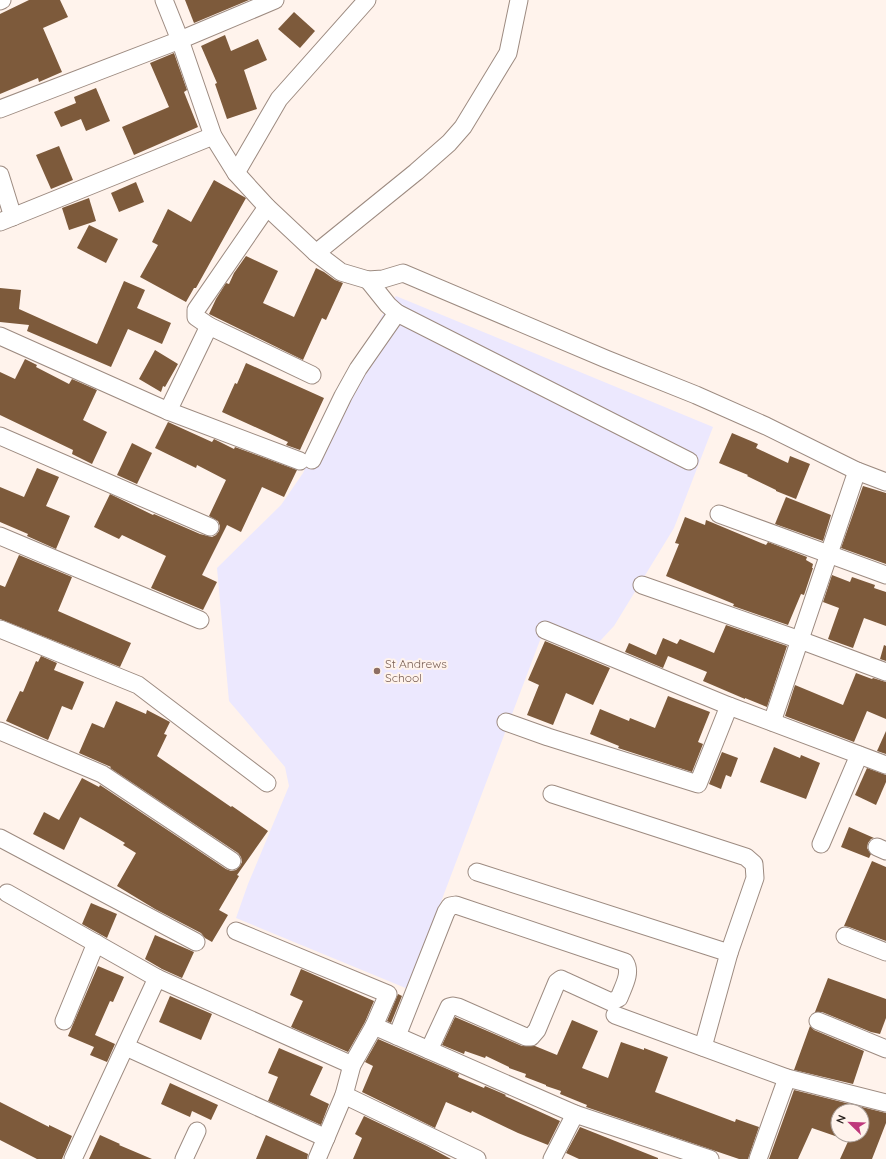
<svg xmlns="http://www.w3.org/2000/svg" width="886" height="1159" font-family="Quicksand,sans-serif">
<rect width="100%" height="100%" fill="#fff3ec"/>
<path fill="#ece8fe" d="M396 296 713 427 674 528 614 626 599 642 545 627 408 989 236 918 248 884 289 786 285 767 229 701 217 568 281 505 303 473 343 386 388 305Z"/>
<g fill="#7d5a3b">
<path d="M29 0H60L68 17 43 28 62 72 39 82 38 78 0 94V14Z"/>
<path d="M185 0H249L194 23Z"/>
<path d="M294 12 315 31 300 48 278 29Z"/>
<path d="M225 35 231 51 258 39 267 60 244 70 257 109 227 119 215 84 217 83 201 46Z"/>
<path d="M174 53 187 90 184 92 198 127 134 155 122 127 169 107 150 63Z"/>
<path d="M96 88 110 121 86 131 81 119 61 127 54 112 76 103 74 97Z"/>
<path d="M59 146 73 180 51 189 36 155Z"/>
<path d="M214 180 246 198 196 288H194L186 302 140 277 158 245 152 242 168 209 191 222Z"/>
<path d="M136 182 144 202 119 212 111 193Z"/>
<path d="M89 198 96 221 69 230 62 208Z"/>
<path d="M89 225 118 239 106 263 77 248Z"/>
<path d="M246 256 278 271 263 303 294 317 316 268 324 272 335 280 343 283 326 320 322 318 303 360 209 314 216 299 226 283 229 284 234 273Z"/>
<path d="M124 281 145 290 137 308 171 323 162 344 128 329 111 367 27 331 29 325 0 322V288L21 290 19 309 97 344Z"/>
<path d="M155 350 178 364 165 387 163 386 161 392 139 379Z"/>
<path d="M25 359 37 365 36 367 69 384 72 379 97 390 83 420 107 432 92 464 72 454 73 450 0 415V372L15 379Z"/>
<path d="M246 363 324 398 300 450 286 445 288 442 222 412 235 383 237 384Z"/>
<path d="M168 422 212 442 214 439 234 449 235 447 297 470 284 497 262 487 241 532 227 525 202 575 217 582 203 610 151 588 166 556 122 535 119 539 94 527 110 494 153 515 154 514 200 534 212 537 216 535 219 531 220 526 218 521 209 516 226 480 197 465 196 468 155 448Z"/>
<path d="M732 433 758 444 756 448 788 463 790 456 810 464 796 499 776 491V490L747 476 748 475 719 463Z"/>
<path d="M132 443 152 453 137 484 117 475Z"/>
<path d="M37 468 59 477 46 506 70 516 56 549 27 536 28 534 0 522V487L24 497Z"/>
<path d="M863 486 886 493V564L841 548Z"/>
<path d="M786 497 831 515 823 541 775 524Z"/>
<path d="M685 517 705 525 706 520 766 545 768 542 807 557 806 560 813 564 812 568H813L804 595 801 594 788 625 733 606 734 604 666 576 679 544 675 543Z"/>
<path d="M19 555 72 577 58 611 131 643 120 667 0 619V585L5 587Z"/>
<path d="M832 575 850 582 852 577 875 585 874 588 886 592V626L864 618 853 648 828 639 839 608 823 602Z"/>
<path d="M726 625 787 646 767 707 745 698V699L703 681 707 672 668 656 663 668 625 652 629 643 656 655 663 638 677 644 680 639 714 653Z"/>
<path d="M545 641 610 668 593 705 566 693 553 725 527 715 539 685 528 680Z"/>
<path d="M884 645 886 646V661L880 659Z"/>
<path d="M41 656 57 663 54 670 84 682 72 710 62 706 48 740 6 721 20 691 23 692 36 661 38 662Z"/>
<path d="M856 673 872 679 873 678 886 682V719L867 711 854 742 785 716 795 685 843 705Z"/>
<path d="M668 696 710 712 698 742 703 744 692 772 618 748 619 746 590 734 600 709 629 721 630 718 655 728Z"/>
<path d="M116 701 146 714 147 710 170 722 164 734 167 735 157 756 231 807 232 806 268 831 237 875 239 876 219 910 228 915 212 942 205 938 201 933 155 909 117 886 136 853 123 845 125 843 103 830 80 817 64 850 33 834 44 812 59 820 82 778 99 787 100 785 226 869 231 871 236 870 240 866 242 862 241 857 238 853 110 768 111 767 79 753 92 723 104 728Z"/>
<path d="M886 731V754L877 751Z"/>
<path d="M774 747 800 758 801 755 820 763 806 799 760 782Z"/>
<path d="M722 752 738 758 731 777 726 775 721 789 709 784Z"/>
<path d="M867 768 886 775V782L876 805 855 795Z"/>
<path d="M849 827 874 838 871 839 868 843 867 848 871 854 869 858 841 847Z"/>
<path d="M872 861 886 867V941L849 927 844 926Z"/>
<path d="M91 903 117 914 107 938 82 924Z"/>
<path d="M155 935 194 952 182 978 162 969 145 959Z"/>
<path d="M98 966 124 977 113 1002 110 1001 95 1035 115 1044 107 1062 90 1055 94 1047 68 1036Z"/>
<path d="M301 969 374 1001 365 1022 348 1052 291 1027 303 1001 290 995Z"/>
<path d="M828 978 886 999V1018L880 1034 871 1032 822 1012H815Z"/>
<path d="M398 994 402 996 391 1023 387 1021Z"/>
<path d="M170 996 212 1014 201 1040 159 1022Z"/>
<path d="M455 1017 522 1046H535L557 1055 572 1020 598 1031 582 1068 608 1078 621 1042 644 1050V1048L668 1057 655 1092 735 1122 736 1119 759 1127 748 1159H739L586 1107 587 1105 560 1094 561 1091 546 1086V1085L525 1077 526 1074 509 1068V1067L486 1056 485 1058 465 1051 464 1054 442 1045Z"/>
<path d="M810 1026 814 1030 864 1051 853 1084 794 1070Z"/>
<path d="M378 1039 459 1074 458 1077 484 1088 485 1086 506 1095 505 1096 560 1121 548 1145 518 1133 472 1111 471 1113 446 1102 435 1128 362 1092 373 1066 365 1062Z"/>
<path d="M279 1048 323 1067 310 1095 329 1104 321 1125 268 1101 278 1077 268 1073Z"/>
<path d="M170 1083 218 1105 211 1120 192 1111 190 1117 161 1104Z"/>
<path d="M794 1090 886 1113V1123L872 1159H840L851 1135H862V1111H838V1137L812 1128 798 1159H769Z"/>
<path d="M0 1102 49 1127V1125L72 1136 62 1159H37L0 1140Z"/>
<path d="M364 1116 427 1146 451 1159H353L362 1138 355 1134Z"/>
<path d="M580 1127 658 1158V1159H579L566 1153Z"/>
<path d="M100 1135 120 1144 119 1145 152 1159H89Z"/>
<path d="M266 1135 308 1154 307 1159H256Z"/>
</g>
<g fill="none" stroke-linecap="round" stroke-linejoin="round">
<defs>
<g id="minor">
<path d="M164 0 180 40 213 136 236 173 267 207 316 253 341 272 368 280 383 279 403 273 606 359 696 395 766 426 857 471 886 482"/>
<path d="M0 1 2 0"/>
<path d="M0 109 180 40 275 0"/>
<path d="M236 173 279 99 367 0"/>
<path d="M0 175 13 217"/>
<path d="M267 207 196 310V317L209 326 312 375"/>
<path d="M0 222 213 136"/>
<path d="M316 253 416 172 449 143 463 127 508 53 519 0"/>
<path d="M368 280 388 305 397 313 689 461"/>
<path d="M0 336 168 411 300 461"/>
<path d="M168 411 209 326"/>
<path d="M0 436 210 527"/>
<path d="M312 460 343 396 358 369 397 313"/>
<path d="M719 514 886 575"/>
<path d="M0 536 200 620"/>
<path d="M642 585 800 640 886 672"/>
<path d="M0 629 138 685 267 783"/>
<path d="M545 630 729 706 886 765"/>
<path d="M506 722 548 737 698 784 729 706"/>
<path d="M772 722 857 471"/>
<path d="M0 731 102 774 232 861"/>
<path d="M552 794 746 857 754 864 755 878 729 953 703 1047"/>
<path d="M0 838 196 942"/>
<path d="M821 844 859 755"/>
<path d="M877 847 886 851"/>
<path d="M477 872 729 953"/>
<path d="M7 893 157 978"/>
<path d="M236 931 388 994 374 1026 352 1065 344 1095 317 1159"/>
<path d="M845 936 886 952"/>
<path d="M615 1015 787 1078 886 1103"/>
<path d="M64 1021 96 943"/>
<path d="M818 1021 886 1049"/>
<path d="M374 1026 575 1114 710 1159"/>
<path d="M397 1036 446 912 450 906 456 905 625 962C632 973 623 987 619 998L611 1002 565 981 561 979 557 982 537 1030 531 1037H526L458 1007 453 1006 449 1007 429 1050"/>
<path d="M126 1047 326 1138"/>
<path d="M344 1095 477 1159"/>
<path d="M73 1159 157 978 352 1065"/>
<path d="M184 1159 197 1131"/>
<path d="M552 1159 575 1114"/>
<path d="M758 1159 787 1078"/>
</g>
</defs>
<use href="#minor" stroke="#9d8b81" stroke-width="19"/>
<use href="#minor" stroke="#fff" stroke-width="17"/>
</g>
<circle fill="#8d6e63" stroke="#fff3ec" stroke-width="1.5" cx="377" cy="671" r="4"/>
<g text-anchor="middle" stroke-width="4" stroke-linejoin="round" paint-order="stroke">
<g font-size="12" fill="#785e54" stroke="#fff3ec" text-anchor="start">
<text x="385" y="668">St Andrews<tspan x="385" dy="14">School</tspan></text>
</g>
</g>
<g transform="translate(850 1123) rotate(293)"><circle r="19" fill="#fff3ec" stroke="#a99f99"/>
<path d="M0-3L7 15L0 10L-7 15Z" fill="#bf397c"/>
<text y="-6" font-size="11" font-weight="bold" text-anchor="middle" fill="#27201c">N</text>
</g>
</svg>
